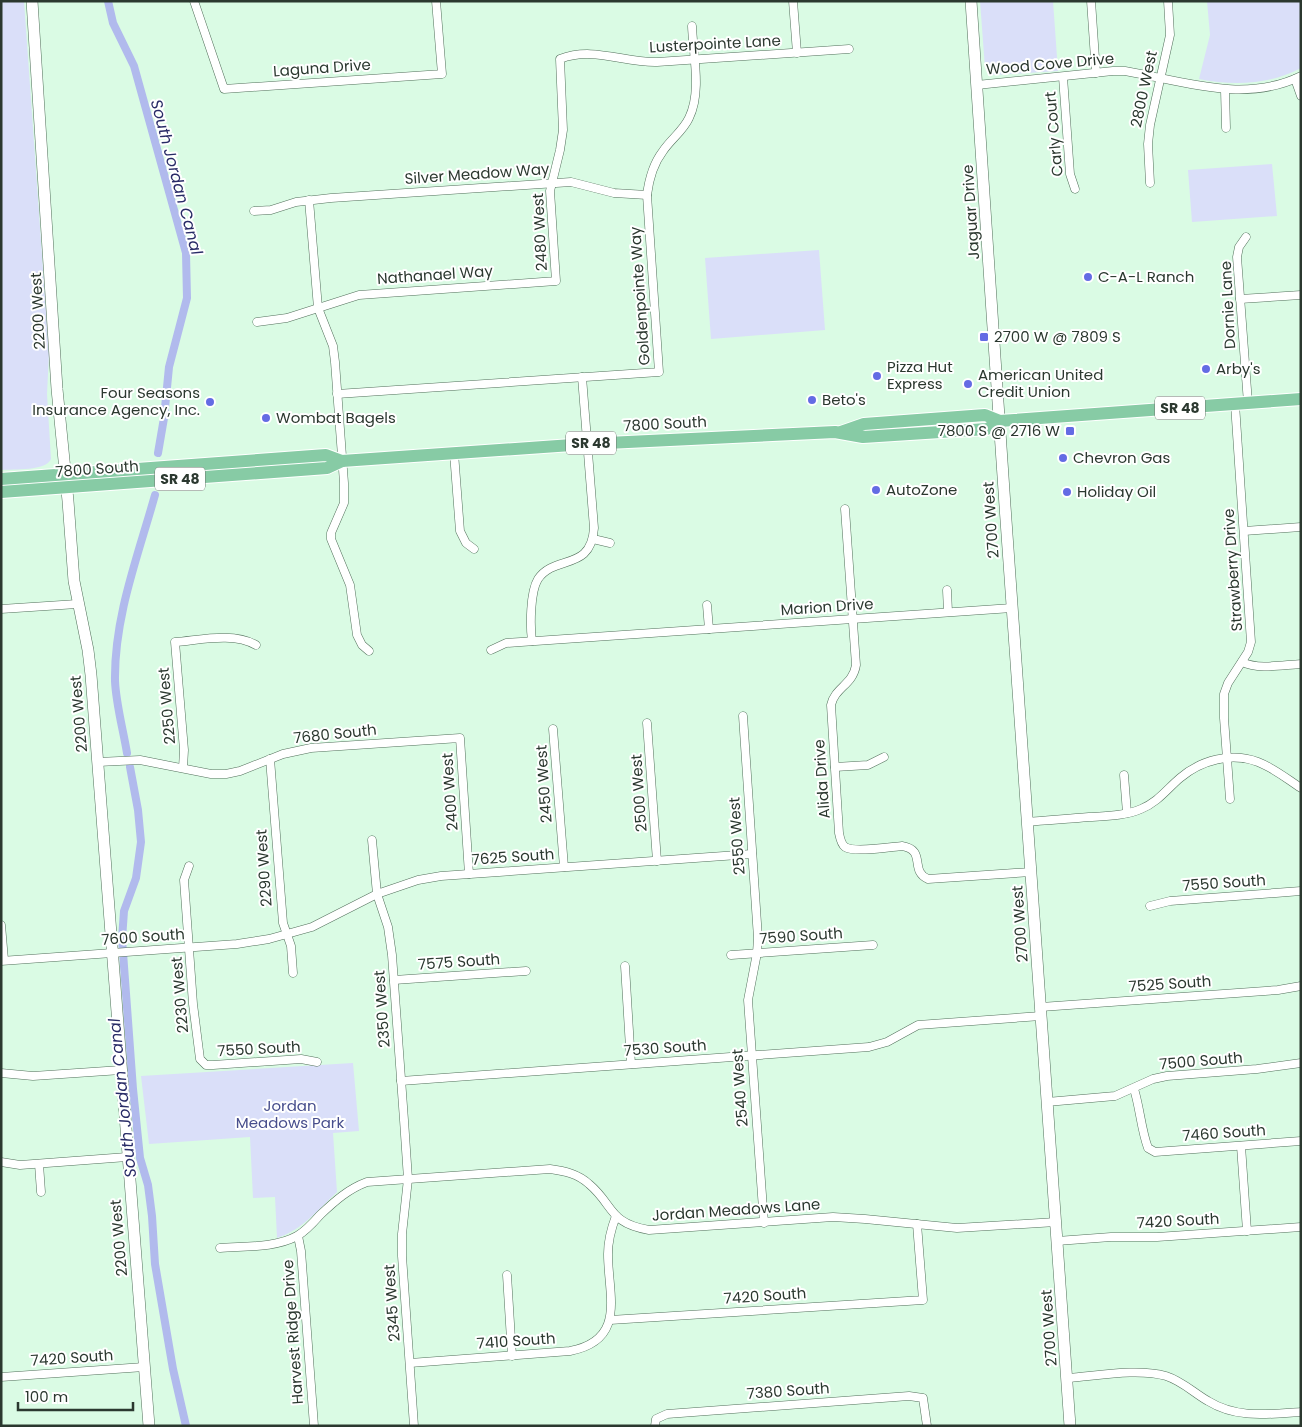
<svg xmlns="http://www.w3.org/2000/svg" width="1302" height="1427" font-family="Poppins,sans-serif">
<rect width="100%" height="100%" fill="#dafbe4"/>
<g fill="#dadff9">
<path d="M1 1H24L49 354 47 394 51 459C46 471 14 469 1 470Z"/>
<path d="M980 1H1053L1058 71 995 75 989 74 985 68Z"/>
<path d="M1207 1H1301V68C1269 85 1233 86 1199 79L1210 35Z"/>
<path d="M1272 164 1277 216 1192 222 1188 170Z"/>
<path d="M819 250 825 330 711 339 705 258Z"/>
<path d="M353 1063 359 1131 333 1133 337 1192C318 1210 302 1230 277 1238L275 1197 253 1198 250 1137 149 1144 141 1076Z"/>
</g>
<g fill="none" stroke-linecap="round" stroke-linejoin="round">
<g stroke="#b1baed" stroke-width="8">
<path d="M108 1 113 23 134 66 186 253 187 298 169 367 164 418 158 453"/>
<path d="M127 753C123 729 116 704 115 681 114 617 138 556 155 495"/>
<path d="M130 767 138 810 141 842 136 878 124 911 122 939 133 1089 140 1158 148 1185 152 1216 155 1264 173 1369 186 1426"/>
</g>
<defs>
<g id="street">
<path d="M194 1 224 89 442 74 436 1"/>
<path d="M793 1 797 53"/>
<path d="M1091 1 1096 73"/>
<path d="M1063 77 1070 174 1075 189"/>
<path d="M1295 79 1301 96"/>
<path d="M977 85 1113 71H1125C1183 81 1244 104 1301 76"/>
<path d="M1225 90 1226 128"/>
<path d="M1150 183 1148 144 1150 125 1170 35 1168 1"/>
<path d="M309 200 318 308 333 346 335 362 344 483V503L331 533V539L350 585 357 635 362 645 369 651"/>
<path d="M254 211 271 210 296 202 331 198 571 182 614 193 647 195"/>
<path d="M1246 237 1239 247 1237 257 1248 403"/>
<path d="M1240 299 1301 295"/>
<path d="M257 322 287 318 359 295 556 281 550 191 560 150 563 130 560 59C593 46 624 63 657 62L849 49"/>
<path d="M337 394 659 372 647 195C649 179 653 164 663 151 671 139 683 131 689 118 702 92 693 54 692 26"/>
<path d="M454 453 460 531 466 543 474 549"/>
<path d="M845 509 856 665C853 685 835 687 831 705L839 833C840 838 841 844 845 847 855 853 890 847 902 846 927 850 909 871 928 879L1031 872"/>
<path d="M1244 531 1301 527"/>
<path d="M593 539 610 543"/>
<path d="M947 590 948 612"/>
<path d="M707 605 709 629"/>
<path d="M1 609 77 604"/>
<path d="M532 641C530 626 530 592 538 579 555 554 591 572 594 528L582 377"/>
<path d="M491 650 506 643 521 642 1012 608"/>
<path d="M1242 662C1259 670 1282 665 1301 664"/>
<path d="M743 716 758 938 757 953 748 1000 764 1223"/>
<path d="M647 723 657 861"/>
<path d="M553 729 564 867"/>
<path d="M270 759 283 923 291 946 293 973"/>
<path d="M98 762 140 760 211 774H226L240 771 283 754 311 748 460 738 469 874"/>
<path d="M835 767 868 765 884 757"/>
<path d="M183 768 184 750 175 642C201 640 233 632 256 645"/>
<path d="M1124 775 1127 813"/>
<path d="M1230 799 1224 718V694L1228 683 1248 652 1251 642 1235 404"/>
<path d="M1027 822C1048 820 1068 819 1089 817 1106 816 1125 816 1141 809 1158 802 1167 789 1180 778 1201 760 1231 752 1258 762 1274 768 1287 779 1301 788"/>
<path d="M372 840 377 894 388 927 392 955 404 1120 408 1179 402 1234V1256L414 1426"/>
<path d="M189 866 184 880 193 1004 200 1059 206 1065H213L301 1059 317 1062"/>
<path d="M1150 906 1170 901 1301 891"/>
<path d="M1 925 4 960"/>
<path d="M731 955 873 945"/>
<path d="M1 961 237 944 269 939 312 927 377 894 418 880 441 876 752 854"/>
<path d="M625 966 631 1064"/>
<path d="M394 980 526 971"/>
<path d="M1041 1007 1278 990 1301 986"/>
<path d="M1 1073 33 1076 121 1070"/>
<path d="M401 1081 869 1047 887 1042 918 1025 1041 1016"/>
<path d="M1134 1089C1140 1108 1141 1129 1148 1148L1155 1152 1301 1141"/>
<path d="M1047 1102 1115 1096 1153 1079 1167 1076 1257 1069 1301 1063"/>
<path d="M1241 1146 1247 1231"/>
<path d="M1 1162 20 1165 127 1157"/>
<path d="M39 1164 41 1192"/>
<path d="M298 1236 301 1251 314 1426"/>
<path d="M1057 1241 1111 1237H1157L1301 1227"/>
<path d="M220 1248C245 1246 275 1248 297 1236 306 1231 313 1223 320 1215 335 1201 348 1189 367 1182L550 1169C565 1171 578 1174 589 1184 614 1205 608 1223 649 1230L833 1217 865 1219 957 1228 1056 1222"/>
<path d="M507 1275 512 1356"/>
<path d="M610 1320 923 1300 917 1224"/>
<path d="M410 1363 570 1351C627 1340 608 1295 608 1254 608 1240 611 1229 616 1216"/>
<path d="M1 1377 144 1367"/>
<path d="M1067 1378C1097 1376 1137 1368 1166 1376 1182 1381 1194 1393 1208 1401 1237 1419 1269 1414 1301 1412"/>
<path d="M655 1426 656 1419 667 1414 909 1396 923 1398 927 1426"/>
</g>
<g id="secondary">
<path d="M32 1 57 389 68 501 74 581 88 650 91 675 149 1426"/>
<path d="M971 1 1005 506 1070 1426"/>
</g>
<g id="primary">
<path d="M841 432 864 424 985 415 1000 421 1301 399"/>
<path d="M1 479 326 455 342 461 586 444 835 432 863 437 987 429 1000 421"/>
<path d="M1 492 327 468 342 461"/>
</g>
</defs>
<use href="#street" stroke="#52705b" stroke-width="9"/>
<use href="#secondary" stroke="#52705b" stroke-width="12"/>
<use href="#primary" stroke="#fff" stroke-width="14"/>
<use href="#street" stroke="#fff" stroke-width="8"/>
<use href="#secondary" stroke="#fff" stroke-width="11"/>
<use href="#primary" stroke="#87cba5" stroke-width="12"/>
</g>
<g fill="#646be4" stroke="#fff" stroke-width="2">
<circle cx="1088" cy="277" r="5"/>
<rect x="979" y="332" width="10" height="10" rx="2.5"/>
<circle cx="1206" cy="369" r="5"/>
<circle cx="877" cy="376" r="5"/>
<circle cx="968" cy="384" r="5"/>
<circle cx="812" cy="400" r="5"/>
<circle cx="210" cy="402" r="5"/>
<circle cx="266" cy="418" r="5"/>
<rect x="1065" y="426" width="10" height="10" rx="2.5"/>
<circle cx="1063" cy="458" r="5"/>
<circle cx="876" cy="490" r="5"/>
<circle cx="1067" cy="492" r="5"/>
</g>
<g text-anchor="middle" stroke-width="4" stroke-linejoin="round" paint-order="stroke">
<g fill="#fff" stroke="#6b746d" stroke-width="1">
<rect x="1155" y="396.5" width="50" height="23" rx="4"/>
<rect x="566" y="431.5" width="50" height="23" rx="4"/>
<rect x="155" y="467.5" width="50" height="23" rx="4"/>
</g>
<g font-size="14" font-weight="bold" fill="#2b382f">
<text x="1180" y="413">SR 48</text>
<text x="591" y="448">SR 48</text>
<text x="180" y="484">SR 48</text>
</g>
<g font-size="15" fill="#2b382f" stroke="#fff">
<text transform="translate(715 44) rotate(-3)" y="5">Lusterpointe Lane</text>
<text transform="translate(1050 64) rotate(-5)" y="5">Wood Cove Drive</text>
<text transform="translate(322 68) rotate(-4)" y="5">Laguna Drive</text>
<text transform="translate(1144 89) rotate(-78)" y="5">2800 West</text>
<text transform="translate(1054 134) rotate(-95)" y="5">Carly Court</text>
<text transform="translate(477 174) rotate(-4)" y="5">Silver Meadow Way</text>
<text transform="translate(971 212) rotate(-94)" y="5">Jaguar Drive</text>
<text transform="translate(540 232) rotate(-93)" y="5">2480 West</text>
<text transform="translate(435 275) rotate(-4)" y="5">Nathanael Way</text>
<text transform="translate(640 296) rotate(-94)" y="5">Goldenpointe Way</text>
<text transform="translate(1228 305) rotate(-93)" y="5">Dornie Lane</text>
<text transform="translate(38 311) rotate(-93)" y="5">2200 West</text>
<text transform="translate(665 424) rotate(-3)" y="5">7800 South</text>
<text transform="translate(97 469) rotate(-4)" y="5">7800 South</text>
<text transform="translate(991 520) rotate(-94)" y="5">2700 West</text>
<text transform="translate(1233 570) rotate(-94)" y="5">Strawberry Drive</text>
<text transform="translate(827 607) rotate(-4)" y="5">Marion Drive</text>
<text transform="translate(167 706) rotate(-95)" y="5">2250 West</text>
<text transform="translate(79 714) rotate(-95)" y="5">2200 West</text>
<text transform="translate(335 734) rotate(-6)" y="5">7680 South</text>
<text transform="translate(822 779) rotate(-94)" y="5">Alida Drive</text>
<text transform="translate(544 784) rotate(-94)" y="5">2450 West</text>
<text transform="translate(450 792) rotate(-94)" y="5">2400 West</text>
<text transform="translate(639 793) rotate(-94)" y="5">2500 West</text>
<text transform="translate(737 836) rotate(-94)" y="5">2550 West</text>
<text transform="translate(513 857) rotate(-4)" y="5">7625 South</text>
<text transform="translate(264 868) rotate(-94)" y="5">2290 West</text>
<text transform="translate(1224 883) rotate(-4)" y="5">7550 South</text>
<text transform="translate(1020 924) rotate(-94)" y="5">2700 West</text>
<text transform="translate(801 936) rotate(-4)" y="5">7590 South</text>
<text transform="translate(143 937) rotate(-4)" y="5">7600 South</text>
<text transform="translate(459 962) rotate(-4)" y="5">7575 South</text>
<text transform="translate(1170 984) rotate(-4)" y="5">7525 South</text>
<text transform="translate(180 995) rotate(-95)" y="5">2230 West</text>
<text transform="translate(382 1009) rotate(-94)" y="5">2350 West</text>
<text transform="translate(665 1048) rotate(-4)" y="5">7530 South</text>
<text transform="translate(259 1049) rotate(-3)" y="5">7550 South</text>
<text transform="translate(1201 1061) rotate(-5)" y="5">7500 South</text>
<text transform="translate(740 1088) rotate(-94)" y="5">2540 West</text>
<text transform="translate(1224 1133) rotate(-4)" y="5">7460 South</text>
<text transform="translate(736 1210) rotate(-4)" y="5">Jordan Meadows Lane</text>
<text transform="translate(1178 1221) rotate(-3)" y="5">7420 South</text>
<text transform="translate(119 1238) rotate(-95)" y="5">2200 West</text>
<text transform="translate(765 1296) rotate(-4)" y="5">7420 South</text>
<text transform="translate(392 1303) rotate(-94)" y="5">2345 West</text>
<text transform="translate(1049 1328) rotate(-94)" y="5">2700 West</text>
<text transform="translate(293 1332) rotate(-94)" y="5">Harvest Ridge Drive</text>
<text transform="translate(516 1341) rotate(-4)" y="5">7410 South</text>
<text transform="translate(72 1358) rotate(-4)" y="5">7420 South</text>
<text transform="translate(788 1391) rotate(-4)" y="5">7380 South</text>
</g>
<g font-size="15" fill="#2b382f" stroke="#fff" text-anchor="start">
<text x="1098" y="282">C-A-L Ranch</text>
<text x="994" y="342">2700 W @ 7809 S</text>
<text x="887" y="372">Pizza Hut<tspan x="887" dy="17">Express</tspan></text>
<text x="1216" y="374">Arby's</text>
<text x="978" y="380">American United<tspan x="978" dy="17">Credit Union</tspan></text>
<text x="200" y="398" text-anchor="end">Four Seasons<tspan x="200" dy="17">Insurance Agency, Inc.</tspan></text>
<text x="822" y="405">Beto's</text>
<text x="276" y="423">Wombat Bagels</text>
<text x="1060" y="436" text-anchor="end">7800 S @ 2716 W</text>
<text x="1073" y="463">Chevron Gas</text>
<text x="886" y="495">AutoZone</text>
<text x="1077" y="497">Holiday Oil</text>
</g>
<g font-size="15" fill="#474e8d" stroke="#fff">
<text x="290" y="1111">Jordan<tspan x="290" dy="17">Meadows Park</tspan></text>
</g>
<g font-size="16" font-style="italic" fill="#282b66" stroke="#fff">
<text transform="translate(177 177) rotate(75)" y="6">South Jordan Canal</text>
<text transform="translate(122 1098) rotate(-96)" y="6">South Jordan Canal</text>
</g>
</g>
<rect width="1302" height="1427" fill="none" stroke="#2b382f" stroke-width="5"/>
<path d="M18 1402v8h115v-8" fill="none" stroke="#2b382f" stroke-width="2.5"/>
<text x="25" y="1402" font-size="15" fill="#2b382f" stroke="#ffffff" stroke-width="4" paint-order="stroke">100 m</text>
</svg>
